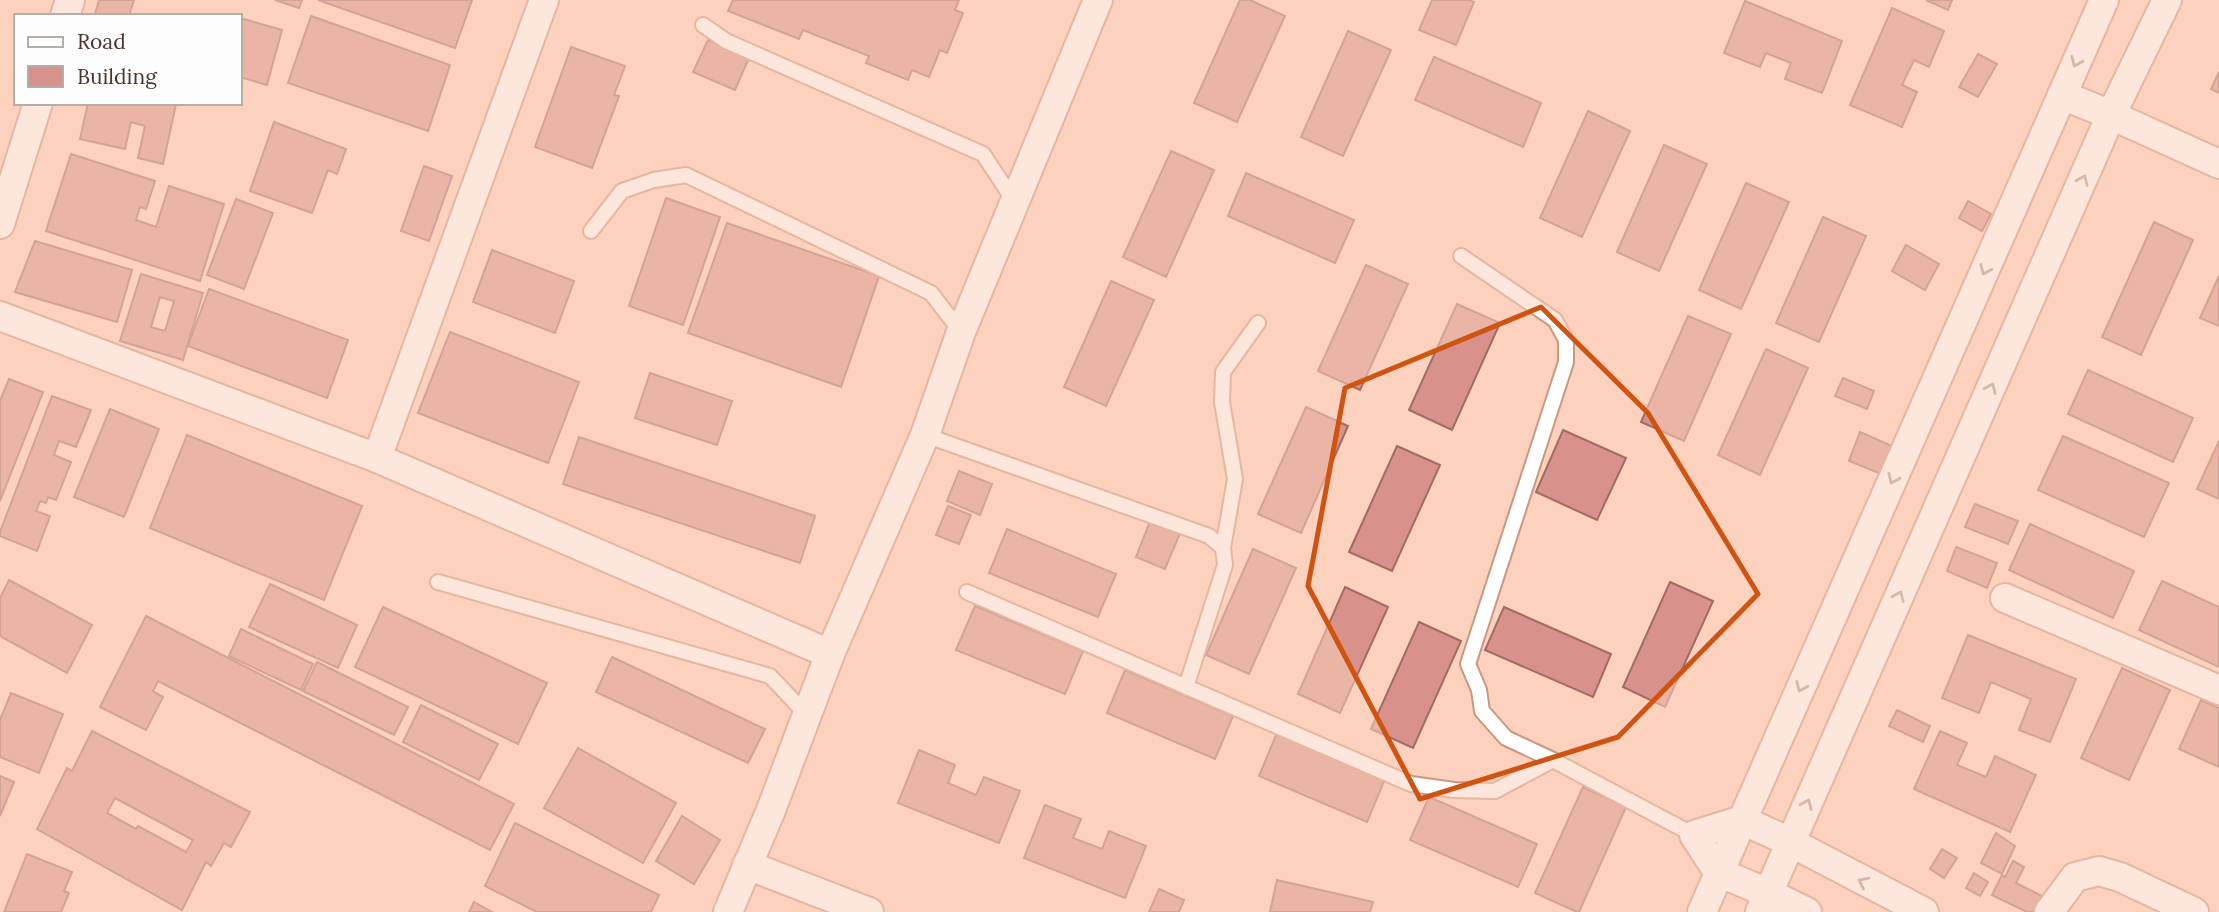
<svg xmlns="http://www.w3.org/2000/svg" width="2219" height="912" font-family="Lora,serif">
<rect width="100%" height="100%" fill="#fcd1bd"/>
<g fill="#d8928b" stroke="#a16b66" stroke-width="2" fill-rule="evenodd">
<path d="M99 0H134L129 16 95 14Z"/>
<path d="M275 0H302L299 8Z"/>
<path d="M318 0H472L455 48Z"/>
<path d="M733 0H959L955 10 963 13 947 53 940 50 929 77 912 70 908 80 866 63 869 56 803 30 799 39 728 11Z"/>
<path d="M1240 0H1250L1285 16 1237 122 1194 103Z"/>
<path d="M1432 0H1469L1474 2 1456 45 1419 30Z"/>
<path d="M1926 0H1952L1948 10Z"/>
<path d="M1745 1 1842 41 1822 93 1785 79 1791 63 1766 53 1760 67 1724 53Z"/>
<path d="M1892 8 1944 31 1929 67 1914 60 1902 85 1917 92 1902 127 1850 105Z"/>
<path d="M311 16 450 65 428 131 288 83Z"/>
<path d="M240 18 282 30 267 85 240 77Z"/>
<path d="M1348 31 1391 50 1343 156 1301 137Z"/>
<path d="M708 40 749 58 735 90 693 72Z"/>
<path d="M571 47 625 66 614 95 619 96 592 168 535 147Z"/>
<path d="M1978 54 1997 64 1978 97 1959 87Z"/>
<path d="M1434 57 1541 103 1523 147 1415 100Z"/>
<path d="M2219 72V93L2211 89Z"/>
<path d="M88 103 176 104 163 164 138 158 145 126 131 122 125 149 80 139Z"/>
<path d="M1588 111 1630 131 1582 237 1540 218Z"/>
<path d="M274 122 346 149 337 174 328 170 312 213 250 191Z"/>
<path d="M1664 145 1707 164 1659 271 1617 252Z"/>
<path d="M1171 151 1214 170 1166 277 1123 257Z"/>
<path d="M71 154 155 181 146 209 140 207 136 220 156 227 169 186 224 204 200 281 46 231Z"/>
<path d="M424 166 452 176 429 241 401 231Z"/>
<path d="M1246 173 1354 220 1335 263 1228 216Z"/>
<path d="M1746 183 1789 202 1741 309 1699 290Z"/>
<path d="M666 198 720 217 683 325 629 306Z"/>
<path d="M236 199 273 213 244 289 207 275Z"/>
<path d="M1968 201 1991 214 1982 231 1959 218Z"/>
<path d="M1823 217 1866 236 1819 342 1776 323Z"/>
<path d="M2154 222 2193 240 2141 355 2102 337Z"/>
<path d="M727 223 879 276 841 387 688 333Z"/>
<path d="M35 241 132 270 117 322 15 292Z"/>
<path d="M1906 245 1939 264 1925 290 1892 271Z"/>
<path d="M492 250 574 281 555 333 473 302Z"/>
<path d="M1366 265 1408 284 1360 390 1318 371Z"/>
<path d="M141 274 203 293 183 360 120 341ZM160 297 174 301 165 331 151 327Z"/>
<path d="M2219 276V326L2200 318Z"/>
<path d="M1111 281 1154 300 1106 406 1064 387Z"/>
<path d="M209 289 348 340 327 398 188 346Z"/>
<path d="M1457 304 1500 323 1452 430 1409 410Z"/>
<path d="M1688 316 1731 334 1684 441 1641 422Z"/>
<path d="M450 332 579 382 548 463 418 413Z"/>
<path d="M1766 349 1808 368 1760 475 1718 455Z"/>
<path d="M2088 370 2193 418 2173 462 2068 414Z"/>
<path d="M650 373 732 401 717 445 635 418Z"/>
<path d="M1843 378 1874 391 1867 409 1835 396Z"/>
<path d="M9 379 43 392 0 501V401Z"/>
<path d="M52 396 91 410 76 447 59 441 54 455 71 462 56 500 48 497 46 503 40 501 36 511 50 516 37 551 0 536V532Z"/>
<path d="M1306 407 1348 426 1301 533 1258 514Z"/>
<path d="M110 409 159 429 124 517 74 497Z"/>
<path d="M1563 430 1626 458 1597 520 1536 492Z"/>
<path d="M1860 432 1892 446 1881 474 1849 461Z"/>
<path d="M187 435 362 506 324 600 150 528Z"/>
<path d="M2063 436 2169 483 2144 537 2038 490Z"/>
<path d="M579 437 815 516 800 563 563 484Z"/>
<path d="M2219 441V499L2197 489Z"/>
<path d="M1397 446 1440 465 1392 571 1349 552Z"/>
<path d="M959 471 992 484 980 515 947 501Z"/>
<path d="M1975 504 2018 521 2008 544 1965 527Z"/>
<path d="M948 506 971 515 959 544 936 535Z"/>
<path d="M1151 519 1181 531 1165 569 1136 557Z"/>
<path d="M2030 524 2134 571 2113 618 2009 570Z"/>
<path d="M1007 529 1116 574 1098 617 989 573Z"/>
<path d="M1956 547 1997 563 1987 588 1947 571Z"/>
<path d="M1253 549 1296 568 1249 674 1206 655Z"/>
<path d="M9 580 92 625 67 673 0 636V598Z"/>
<path d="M2162 581 2219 607V667L2139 630Z"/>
<path d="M1670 582 1713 601 1665 707 1623 687Z"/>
<path d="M270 584 357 625 338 668 249 627Z"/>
<path d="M1345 587 1388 607 1340 713 1298 694Z"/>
<path d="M975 606 1083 651 1065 694 956 650Z"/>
<path d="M383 607 547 683 518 744 355 667Z"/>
<path d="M1504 607 1611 654 1593 697 1485 650Z"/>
<path d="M146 616 514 804 490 850 158 681 153 691 163 697 146 730 100 707Z"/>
<path d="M1419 622 1461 641 1413 748 1371 729Z"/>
<path d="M241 629 313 664 301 690 229 656Z"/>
<path d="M1968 635 2076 679 2050 742 2019 730 2031 699 1991 682 1979 713 1942 698Z"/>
<path d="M612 657 765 729 748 763 596 692Z"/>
<path d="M317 662 408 707 394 735 303 691Z"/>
<path d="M2122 668 2170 690 2129 780 2081 758Z"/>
<path d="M1125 670 1233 716 1215 759 1107 713Z"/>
<path d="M11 693 63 714 39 773 0 757V720Z"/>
<path d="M2201 700 2219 708V767L2179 749Z"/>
<path d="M421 705 498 744 479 780 403 742Z"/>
<path d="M1897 710 1930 726 1923 742 1889 726Z"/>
<path d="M92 731 250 812 231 847 224 843 211 866 206 862 182 910 37 829 67 768 72 771ZM115 798 193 840 186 852 138 826 136 829 107 813Z"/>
<path d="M1940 731 1967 743 1957 765 1986 777 1995 756 2036 775 2010 832 1914 789Z"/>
<path d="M1277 733 1385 779 1367 822 1259 776Z"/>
<path d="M578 748 676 803 643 863 544 808Z"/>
<path d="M919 750 955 765 948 783 976 795 984 777 1020 791 999 843 898 803Z"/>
<path d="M0 776 14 782 0 816Z"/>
<path d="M1583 787 1626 807 1579 912H1577L1535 893Z"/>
<path d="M1429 797 1537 844 1518 887 1410 840Z"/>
<path d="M1045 805 1081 819 1073 838 1102 849 1109 831 1146 846 1125 898 1024 858Z"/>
<path d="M682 816 720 840 694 884 656 861Z"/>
<path d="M515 823 659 895 651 912H537L485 886Z"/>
<path d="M1996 833 2015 846 2002 874 1981 863Z"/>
<path d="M1942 849 1957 858 1944 878 1930 869Z"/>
<path d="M27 854 72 872 64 891 69 893 61 912H4Z"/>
<path d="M2013 861 2024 867 2016 883 2042 896 2034 912H2027L1992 895 2002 875 2005 877Z"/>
<path d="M1974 873 1988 882 1980 896 1966 888Z"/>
<path d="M1277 880 1373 902 1370 912H1270Z"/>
<path d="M1159 889 1184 900 1179 912H1149Z"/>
<path d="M474 902 492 912H469Z"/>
</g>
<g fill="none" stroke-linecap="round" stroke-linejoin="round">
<defs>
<g id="service">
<path d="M703 25 726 41 983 154 1014 201"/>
<path d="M591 231 622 191 654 180 686 175 931 293 961 332"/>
<path d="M1461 256 1555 320 1566 340V362L1468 664 1479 690 1482 711 1506 738 1553 760 1694 835"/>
<path d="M925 435 1209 536 1223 548 1225 565 1186 687"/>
<path d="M1223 548 1235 479 1222 402 1223 372 1258 323"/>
<path d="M438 582 770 676 807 715"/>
<path d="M967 592 1411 784 1454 790 1495 791 1553 760"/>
</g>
<g id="minor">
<path d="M65 16 70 0"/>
<path d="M2062 95 2111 115 2219 164"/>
<path d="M0 224 38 103"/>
<path d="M0 316 377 458 830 654"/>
<path d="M377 458 544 0"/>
<path d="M2005 598 2219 690"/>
<path d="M747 865 869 912"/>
<path d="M728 912 771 810 830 654 925 435 961 332 1098 0"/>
<path d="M1702 912 2104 0"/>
<path d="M1760 912 2111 115 2167 0"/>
<path d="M1807 912 1768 893 1718 872 1694 835 1742 820 1790 842 1924 912"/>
<path d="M2049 912 2075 877 2099 871 2120 877 2194 912"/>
</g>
</defs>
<use href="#service" stroke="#ca9780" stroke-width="18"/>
<use href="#minor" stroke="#ca9780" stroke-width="32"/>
<use href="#service" stroke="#fff" stroke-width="14"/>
<use href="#minor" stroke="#fff" stroke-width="28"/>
</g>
<defs><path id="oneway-chevron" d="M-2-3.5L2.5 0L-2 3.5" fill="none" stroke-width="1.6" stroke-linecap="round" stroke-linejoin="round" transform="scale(1.75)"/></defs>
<g stroke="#a49a95">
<use href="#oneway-chevron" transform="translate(2076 62) rotate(114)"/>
<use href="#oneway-chevron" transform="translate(2083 180) rotate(-66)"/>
<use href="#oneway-chevron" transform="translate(1985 270) rotate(114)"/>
<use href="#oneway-chevron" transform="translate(1991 388) rotate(-66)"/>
<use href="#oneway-chevron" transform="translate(1893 479) rotate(114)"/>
<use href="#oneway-chevron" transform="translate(1899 596) rotate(-66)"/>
<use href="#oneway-chevron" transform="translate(1801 687) rotate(114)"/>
<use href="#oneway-chevron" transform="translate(1807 804) rotate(-66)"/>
<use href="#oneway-chevron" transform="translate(1863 882) rotate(-154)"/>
</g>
<path d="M0 0H2219V912H0ZM1541 307 1648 413 1758 594 1618 737 1420 799 1308 586 1345 388Z" fill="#fcd1bd" fill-opacity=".55" fill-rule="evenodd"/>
<path fill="none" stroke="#d05411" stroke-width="5" stroke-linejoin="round" d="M1541 307 1648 413 1758 594 1618 737 1420 799 1308 586 1345 388Z"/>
<rect x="14" y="14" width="228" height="91" fill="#fdfdfd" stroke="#b5ada9" stroke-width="2"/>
<rect x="28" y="37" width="35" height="10" fill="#ffffff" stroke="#b5ada9" stroke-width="2"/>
<text x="77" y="49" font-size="21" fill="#4a352b">Road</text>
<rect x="28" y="66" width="35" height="21" fill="#d8928b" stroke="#b5ada9" stroke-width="2"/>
<text x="77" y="84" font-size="21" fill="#4a352b">Building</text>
</svg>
